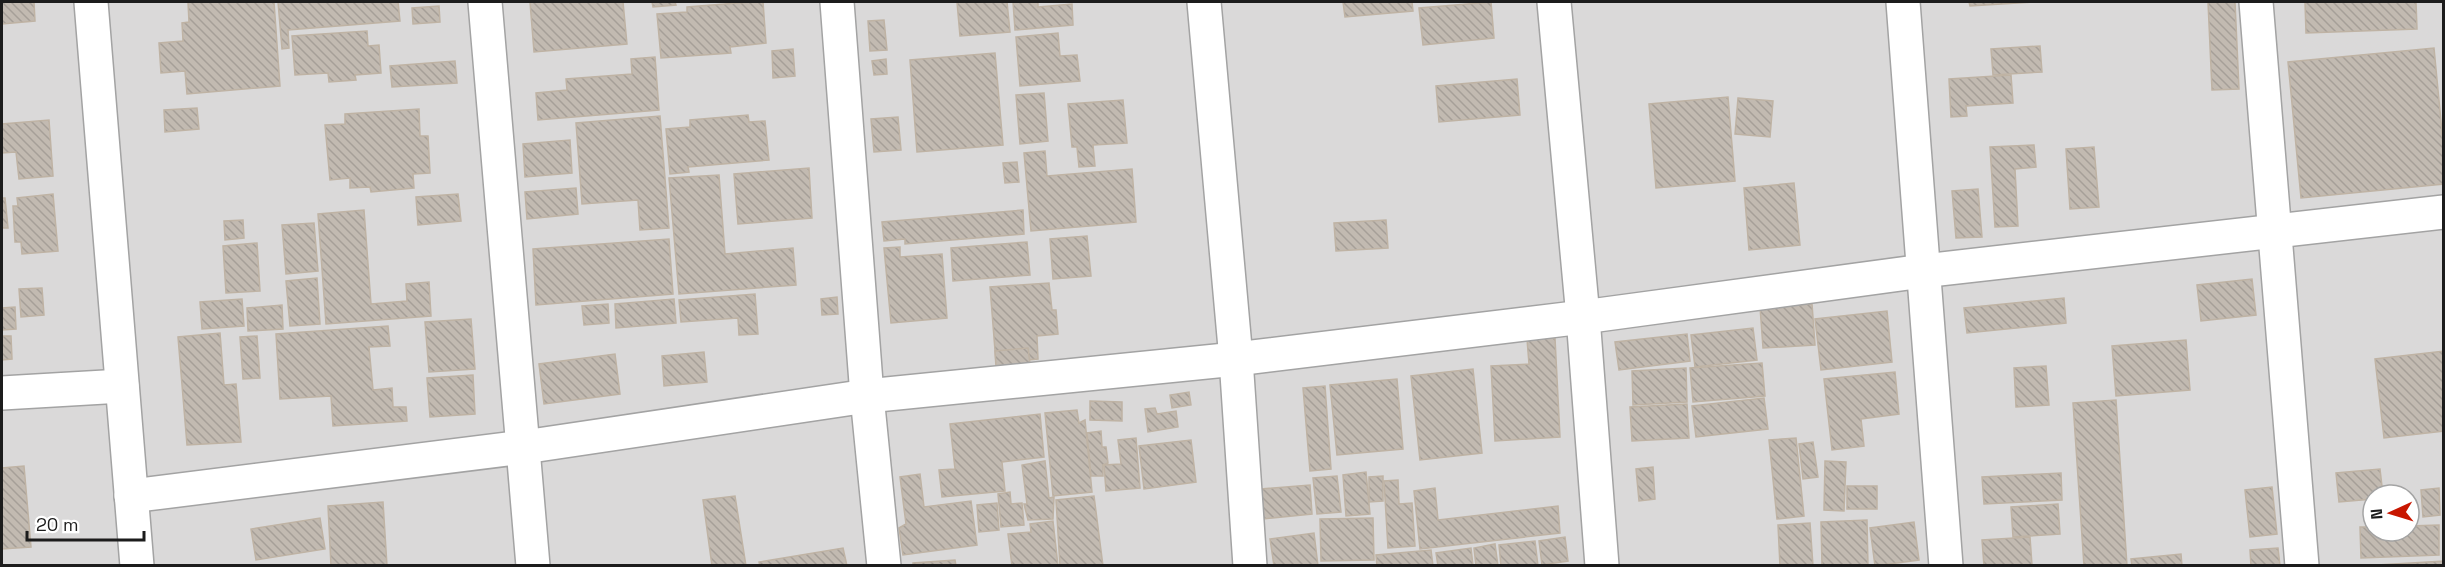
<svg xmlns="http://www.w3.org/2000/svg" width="2445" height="567" font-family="'Space Grotesk',sans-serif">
<defs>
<pattern id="building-back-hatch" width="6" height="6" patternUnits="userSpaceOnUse" patternTransform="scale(1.5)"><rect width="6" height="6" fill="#c2bab1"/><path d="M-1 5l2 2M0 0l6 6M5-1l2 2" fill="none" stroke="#a69f98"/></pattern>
</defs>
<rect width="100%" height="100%" fill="#eeebe2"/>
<path fill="#dad9d9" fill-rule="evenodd" d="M2 2H2443V565H2ZM2373 495H2409V531H2373Z"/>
<g fill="url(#building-back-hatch)" stroke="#bfb3a4" stroke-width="1.5">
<path d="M2 2H34L35 21 2 24Z"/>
<path d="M188 2H274L280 86 187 94 185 71 161 73 159 43 183 41 182 23 189 22Z"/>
<path d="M278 2H398L400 21 288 30 289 48 282 49Z"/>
<path d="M530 2H623L627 44 534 52Z"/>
<path d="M652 2H675L676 5 653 7Z"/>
<path d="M750 2H763L766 43 730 47 731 53 661 58 657 14 687 12V7Z"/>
<path d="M957 2H1007L1010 32 960 36Z"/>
<path d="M1013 2H1038V7L1072 4 1073 25 1015 30Z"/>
<path d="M1343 2H1412L1413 11 1345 17Z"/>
<path d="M1491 2 1494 38 1423 45 1419 8Z"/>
<path d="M1969 2H2036L1970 6Z"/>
<path d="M2208 2H2235L2239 89 2212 90Z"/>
<path d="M2305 2H2416L2417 29 2306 33Z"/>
<path d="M439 6 440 22 413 24 412 8Z"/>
<path d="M884 20 887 50 870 51 868 21Z"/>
<path d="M367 31 368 46 379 45 381 73 355 75 356 80 329 82 328 73 295 75 292 36Z"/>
<path d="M1058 33 1060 56 1077 55 1080 81 1020 86 1016 37Z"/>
<path d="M2040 46 2042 72 1993 75 1991 49Z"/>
<path d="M2434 48 2444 153V184L2301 198 2288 62Z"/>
<path d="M793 49 795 76 773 78 772 51Z"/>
<path d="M995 53 1003 145 917 152 910 60Z"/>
<path d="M655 57 659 110 538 120 536 93 567 90 566 79 632 74 631 59Z"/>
<path d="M886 59 887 74 874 75 872 61Z"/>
<path d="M455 61 457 83 392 87 390 66Z"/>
<path d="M2011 75 2013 103 1966 106 1967 116 1951 117 1949 79Z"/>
<path d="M1517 79 1520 115 1439 122 1436 86Z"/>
<path d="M1044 93 1048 141 1020 144 1016 95Z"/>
<path d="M1728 97 1735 181 1656 188 1649 104Z"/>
<path d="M1738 98 1773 101 1770 137 1735 134Z"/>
<path d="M1123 100 1127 143 1093 145 1095 166 1079 167 1077 147H1072L1068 104Z"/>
<path d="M197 108 199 129 165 132 164 110Z"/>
<path d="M419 109 420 136H428L430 173 413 174 414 188 371 192 370 187 350 188V178L330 180 325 125 345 124V114Z"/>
<path d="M748 115 749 122 765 121 769 160 688 167 689 172 670 174 666 129 690 127V120Z"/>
<path d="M660 116 669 228 640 230 638 200 582 204 576 123Z"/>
<path d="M898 117 901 150 874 152 871 119Z"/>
<path d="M49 120 53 176 19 179 16 152 2 153V124Z"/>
<path d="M570 140 572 173 525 177 523 144Z"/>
<path d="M2034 145 2036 167 2015 169 2018 226 1995 227 1990 147Z"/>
<path d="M2094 147 2099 207 2070 209 2066 149Z"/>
<path d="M1045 151 1047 176 1132 169 1136 222 1031 231 1024 153Z"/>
<path d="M1017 162 1019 182 1005 183 1003 163Z"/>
<path d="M809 168 812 218 738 224 734 174Z"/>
<path d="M719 175 725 254 793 248 796 285 679 294 669 178Z"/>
<path d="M1794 183 1800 245 1749 250 1744 188Z"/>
<path d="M576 188 578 214 527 219 525 192Z"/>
<path d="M1978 189 1982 237 1956 238 1952 191Z"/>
<path d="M53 194 58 251 22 254 21 242H15L13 206H18L17 198Z"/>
<path d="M458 194 461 221 418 225 416 197Z"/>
<path d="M2 198H5L8 228H2Z"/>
<path d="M364 210 371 304 407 301 406 284 429 282 431 316 326 324 318 214Z"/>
<path d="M1023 210 1024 234 905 244V239L884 241 882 222Z"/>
<path d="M243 220 244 238 225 240 224 221Z"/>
<path d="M1386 220 1388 248 1336 251 1334 223Z"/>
<path d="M314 223 318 271 286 274 282 225Z"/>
<path d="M1087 236 1091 276 1053 279 1050 239Z"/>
<path d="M669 239 673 294 536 305 533 249Z"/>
<path d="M1027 242 1030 275 953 281 951 248Z"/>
<path d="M257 243 260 291 226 293 223 246Z"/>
<path d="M900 247V257L942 254 947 318 891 323 884 248Z"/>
<path d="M317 278 320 324 290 326 286 281Z"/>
<path d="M2252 279 2256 315 2201 321 2197 285Z"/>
<path d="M1049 283 1052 310H1056L1058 334 1037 336 1038 359 996 363 990 287Z"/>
<path d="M42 288 44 315 21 317 19 289Z"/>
<path d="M755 294 758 334 739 335 738 318 681 322 679 300Z"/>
<path d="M837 297 838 314 822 315 821 299Z"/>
<path d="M2064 298 2066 323 1967 333 1964 308Z"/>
<path d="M242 299 244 326 202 329 200 302Z"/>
<path d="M674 299 676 323 616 328 615 304Z"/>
<path d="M608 304 609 323 584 325 582 306Z"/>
<path d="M1812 304 1815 345 1763 348 1760 307Z"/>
<path d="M282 305 283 329 248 331 247 308Z"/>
<path d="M15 307 16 329 2 330V308Z"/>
<path d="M1887 311 1892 362 1821 370 1815 319Z"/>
<path d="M471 319 475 369 429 372 425 322Z"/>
<path d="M388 326 390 346 369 347 373 390 392 388 393 407H406L407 421 333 426 331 396 280 399 276 334Z"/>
<path d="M1753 328 1757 360 1695 367 1691 335Z"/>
<path d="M220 333 224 385 236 384 241 442 187 445 178 337Z"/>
<path d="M1687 334 1690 361 1619 370 1615 342Z"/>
<path d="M2 336H11L12 359 2 360Z"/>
<path d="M257 336 260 378 243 379 240 337Z"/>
<path d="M1555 338 1560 437 1495 441 1491 366 1529 364 1527 339Z"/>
<path d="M2186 340 2190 390 2116 396 2112 346Z"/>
<path d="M1028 348 1030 364 996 367 995 351Z"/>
<path d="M2444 351V431L2384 438 2375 359Z"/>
<path d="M704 352 707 382 664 386 662 356Z"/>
<path d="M615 354 620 394 544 404 539 364Z"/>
<path d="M1762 363 1765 396 1693 402 1690 368Z"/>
<path d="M2046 366 2049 405 2016 407 2014 368Z"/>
<path d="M1686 368 1687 402 1633 405 1632 371Z"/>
<path d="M1473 369 1482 453 1420 460 1411 376Z"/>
<path d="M1895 372 1899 414 1861 419 1864 446 1832 450 1824 379Z"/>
<path d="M473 375 475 414 430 417 427 378Z"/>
<path d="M1397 379 1403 449 1337 455 1330 385Z"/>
<path d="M1325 386 1331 469 1310 471 1303 388Z"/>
<path d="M1189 392 1191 405 1172 408 1170 395Z"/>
<path d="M1764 398 1768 429 1696 437 1692 406Z"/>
<path d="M2116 400 2127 566H2084L2073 403Z"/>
<path d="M1090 401 1122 402V421L1090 420Z"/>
<path d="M1687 404 1689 438 1632 441 1630 407Z"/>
<path d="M1155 408 1157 414 1176 411 1178 427 1148 432 1145 409Z"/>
<path d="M1077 410 1079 423 1085 420 1092 492 1053 496 1045 413Z"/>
<path d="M1040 414 1044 457 1002 462 1005 491 942 497 939 470 955 469 950 424Z"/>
<path d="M1101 431 1102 447H1106L1108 463 1103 465V476H1091L1087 433Z"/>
<path d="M1136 438 1140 488 1106 491 1104 465 1121 464 1118 440Z"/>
<path d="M1796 438 1804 516 1777 519 1769 440Z"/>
<path d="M1191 440 1196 482 1144 489 1139 446Z"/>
<path d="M1813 442 1818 477 1803 479 1799 444Z"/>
<path d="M1045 461 1049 498 1054 497 1053 519 1028 520 1024 504H1027L1022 465Z"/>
<path d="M1825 461 1846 462 1844 511 1824 510Z"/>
<path d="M24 466 31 547 2 549V468Z"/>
<path d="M1653 467 1655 499 1639 501 1636 469Z"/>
<path d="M2380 469 2383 495H2373V499L2339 502 2336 473Z"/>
<path d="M1366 472 1370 514 1346 516 1343 475Z"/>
<path d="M2061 473 2062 500 1984 504 1982 477Z"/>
<path d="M920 474 924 507 971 501 977 545 903 555 899 528 906 524 900 477Z"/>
<path d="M1337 476 1341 512 1317 514 1313 478Z"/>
<path d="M1383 476V501L1369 502V477Z"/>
<path d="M1398 480 1399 504 1412 503 1415 546 1388 548 1384 481Z"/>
<path d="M1310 485 1312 514 1263 519 1261 489Z"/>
<rect x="1847" y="486" width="30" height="23"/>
<path d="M2272 487 2277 534 2250 537 2245 490Z"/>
<path d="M1435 488 1438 520 1558 506 1560 533 1420 549 1414 491Z"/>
<path d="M2439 488 2440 515 2423 517 2421 490Z"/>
<path d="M1010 492 1011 504 1022 503 1024 525 1001 527 998 494Z"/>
<path d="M735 496 746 566H712L703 500Z"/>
<path d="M1094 496 1103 566H1060L1056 500Z"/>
<path d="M383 502 387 566H331L328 506Z"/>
<path d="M997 503 999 530 979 532 977 505Z"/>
<path d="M2058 504 2060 534 2013 537 2011 507Z"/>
<path d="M320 518 325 549 256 560 251 529Z"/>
<path d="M1373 518 1374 560 1321 561 1320 519Z"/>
<path d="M1867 520 1868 566H1822L1821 522Z"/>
<path d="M1053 521 1058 566H1012L1008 534 1031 532 1030 524Z"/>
<path d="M1914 522 1919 560 1875 566 1870 528Z"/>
<path d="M1810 523 1813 566H1780L1778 525Z"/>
<path d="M2439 525V555L2361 558 2360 527H2373V531H2409V526Z"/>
<path d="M1314 533 1318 566H1274L1270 539Z"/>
<path d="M1565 537 1568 561 1542 565 1539 541Z"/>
<path d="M2030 537 2032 565 1984 566 1982 540Z"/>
<path d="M1535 541 1538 566H1501L1499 545Z"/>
<path d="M1495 544 1498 566H1476L1474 548Z"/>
<path d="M843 548 847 566H760L759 562Z"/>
<path d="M1471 548 1473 566H1438L1436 553Z"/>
<path d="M2278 548 2280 566H2251L2250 550Z"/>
<path d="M1431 550 1433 566H1377L1376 555Z"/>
<path d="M2181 554 2182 566H2132L2131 559Z"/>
<path d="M955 560 956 566H913V563Z"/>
<path d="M2444 561V566L2377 565Z"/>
</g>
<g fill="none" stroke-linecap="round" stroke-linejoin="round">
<defs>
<g id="minor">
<path d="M91 2 137 566"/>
<path d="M485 2 533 566"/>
<path d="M837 2 867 396 884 566"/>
<path d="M1204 2 1236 359 1250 566"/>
<path d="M1554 2 1583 317 1602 566"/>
<path d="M1903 2 1946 566"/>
<path d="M2256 2 2302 566"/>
<path d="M2 393 122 386"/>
<path d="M131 496 524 447 867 396 1236 359 1583 317 1923 271 2444 212"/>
</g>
</defs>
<use href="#minor" stroke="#a3a3a3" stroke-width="36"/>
<use href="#minor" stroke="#fff" stroke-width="33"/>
</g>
<rect width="2445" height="567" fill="none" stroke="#1c1c1c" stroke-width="6"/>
<g transform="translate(2391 513) rotate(266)"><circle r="28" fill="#ffffff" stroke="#a4a4a4" stroke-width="1.5"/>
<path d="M0-4.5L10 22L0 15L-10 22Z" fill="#c81600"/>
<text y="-9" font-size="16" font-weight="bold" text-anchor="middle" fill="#1c1c1c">N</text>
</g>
<path d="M27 531v9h117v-9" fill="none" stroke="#1c1c1c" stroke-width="3"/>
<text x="36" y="531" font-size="18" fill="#1c1c1c" stroke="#ffffff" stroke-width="4.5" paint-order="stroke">20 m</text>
</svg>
